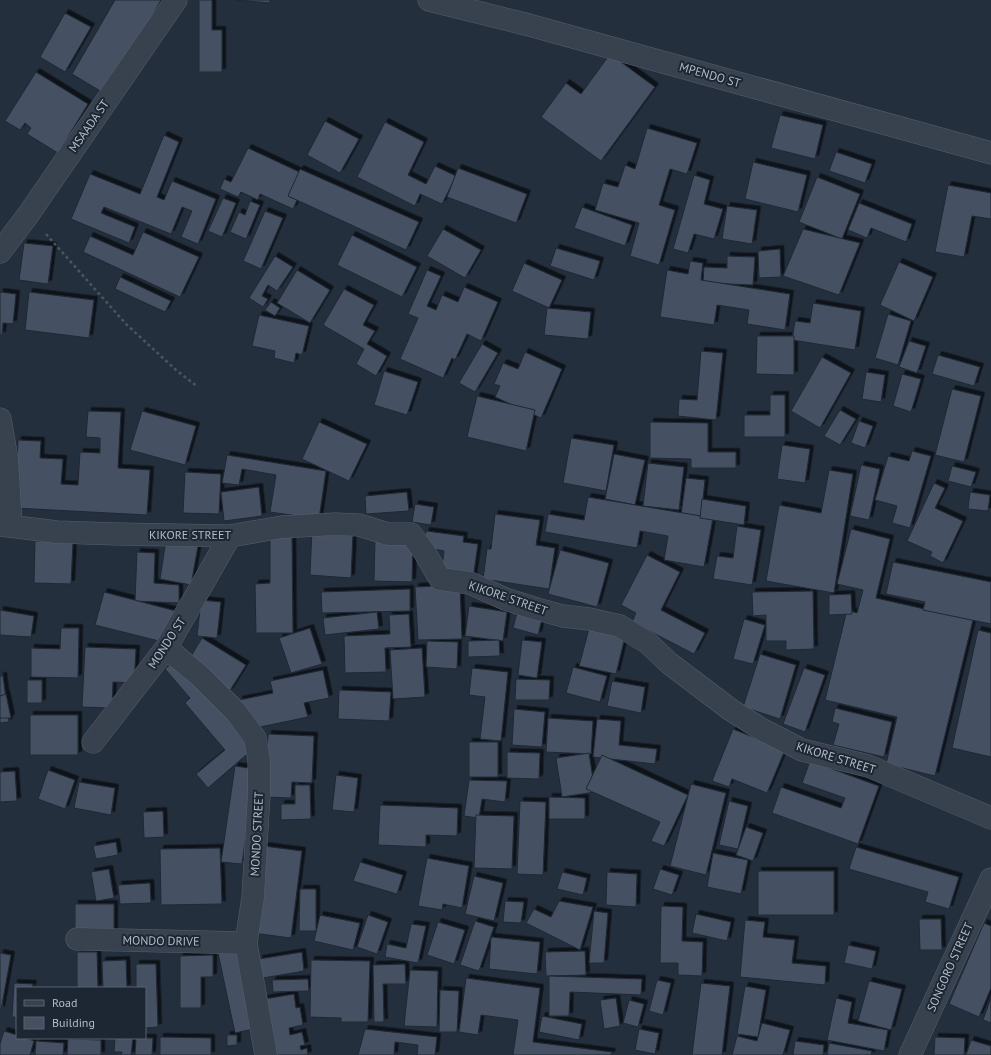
<svg xmlns="http://www.w3.org/2000/svg" width="991" height="1055" font-family="'PT Sans',sans-serif">
<defs>
<filter id="shadow"><feDropShadow dx="3.5" dy="-3.5" stdDeviation="0" flood-color="#0009"/></filter>
</defs>
<rect width="100%" height="100%" fill="#242f3e"/>
<g fill="#455162" stroke="#1f2835" filter="url(#shadow)">
<path d="M115 0H161L107 95 72 74Z"/>
<path d="M199 0H212V30H222V72H199Z"/>
<path d="M235 0H270V3Z"/>
<path d="M65 13 91 27 65 72 40 57Z"/>
<path d="M610 54 655 87 601 161 541 117 566 83 581 94Z"/>
<path d="M36 72 88 104 58 153 27 134 31 128 25 123 20 130 5 121Z"/>
<path d="M780 115 823 125 815 159 771 148Z"/>
<path d="M325 121 359 139 340 173 307 155Z"/>
<path d="M385 122 424 142 408 175 426 184 435 166 456 176 442 204 420 194 415 206 357 177Z"/>
<path d="M647 128 697 143 687 174 670 169 659 205 675 210 659 265 630 256 639 223 595 210 603 183 618 187 625 165 635 169Z"/>
<path d="M164 135 179 142 157 197 164 200 172 181 216 199 198 244 181 237 192 211 182 207 171 234 104 207 101 213 135 227 129 243 71 219 90 174 140 194Z"/>
<path d="M248 148 308 176 293 209 260 194 258 200 241 192 238 197 220 189 224 179 231 182Z"/>
<path d="M836 152 872 164 865 183 829 171Z"/>
<path d="M753 162 807 175 798 212 745 199Z"/>
<path d="M458 168 527 194 516 223 447 197Z"/>
<path d="M300 169 419 222 406 250 288 196Z"/>
<path d="M694 175 710 180 704 204 723 209 714 239 694 234 688 253 673 249Z"/>
<path d="M817 177 860 194 842 239 799 222Z"/>
<path d="M948 185 991 193V219L972 216 964 257 935 252Z"/>
<path d="M223 198 236 203 222 237 208 231Z"/>
<path d="M250 201 260 205 246 239 230 232 239 212 245 215Z"/>
<path d="M859 203 912 224 906 242 871 228 867 238 848 230Z"/>
<path d="M727 206 757 210 752 244 722 239Z"/>
<path d="M582 207 632 225 625 246 574 228Z"/>
<path d="M265 211 283 218 261 269 243 261Z"/>
<path d="M443 229 481 250 465 278 427 256Z"/>
<path d="M803 229 860 243 839 295 783 276Z"/>
<path d="M143 232 199 257 180 297 83 252 90 236 133 255Z"/>
<path d="M352 235 417 267 402 297 337 265Z"/>
<path d="M24 243 53 246 48 284 19 280Z"/>
<path d="M556 248 600 261 594 280 550 266Z"/>
<path d="M780 249 781 277 759 278 758 251Z"/>
<path d="M275 256 293 267 277 291 268 285 262 296 268 299 263 307 249 298Z"/>
<path d="M727 256 755 257 753 285 703 283 704 267 727 268Z"/>
<path d="M690 261 703 263 701 280 790 294 785 330 747 324 749 310 717 305 714 325 660 317 667 270 688 274Z"/>
<path d="M899 262 933 277 914 321 880 305Z"/>
<path d="M524 263 562 280 549 308 512 291Z"/>
<path d="M297 270 330 290 310 323 277 303Z"/>
<path d="M427 270 441 276 427 306 436 310 442 295 458 302 464 287 498 302 481 341 467 334 455 360 452 358 443 378 400 359 418 318 408 314Z"/>
<path d="M120 277 171 301 165 312 115 289Z"/>
<path d="M344 289 374 305 363 325 375 331 367 344 387 356 376 376 356 364 364 349 323 325Z"/>
<path d="M0 292 16 294 13 324 3 323 2 335H0Z"/>
<path d="M29 292 94 300 89 338 25 330Z"/>
<path d="M271 302 280 308 275 316 265 310Z"/>
<path d="M813 303 861 311 855 350 792 340 795 321 810 323Z"/>
<path d="M547 308 591 312 588 339 544 335Z"/>
<path d="M888 314 911 321 898 365 875 358Z"/>
<path d="M259 315 309 326 302 355 296 353 294 363 274 358 275 351 252 346Z"/>
<path d="M757 336H794V375L756 374Z"/>
<path d="M909 341 926 346 917 373 899 367Z"/>
<path d="M482 344 498 353 475 392 459 383Z"/>
<path d="M701 351 723 353 716 420 678 416 679 399 697 400Z"/>
<path d="M525 352 562 369 541 418 495 397 500 386 494 384 503 363 518 369Z"/>
<path d="M938 355 980 367 974 386 932 374Z"/>
<path d="M822 357 851 373 820 428 791 411Z"/>
<path d="M384 371 418 382 407 415 374 405Z"/>
<path d="M866 372 885 375 881 402 862 399Z"/>
<path d="M902 374 921 379 911 412 893 406Z"/>
<path d="M952 389 981 396 964 462 935 455Z"/>
<path d="M770 395H785V437H744V415H770Z"/>
<path d="M477 396 535 410 526 451 467 437Z"/>
<path d="M840 410 856 419 840 445 824 436Z"/>
<path d="M88 411 121 412 118 468 150 470 147 515 15 508 18 440 41 441 40 458 63 459 61 484 78 485 80 452 100 453V438L86 437Z"/>
<path d="M142 411 196 426 185 465 130 450Z"/>
<path d="M859 421 873 426 865 448 851 443Z"/>
<path d="M319 422 367 444 349 481 302 459Z"/>
<path d="M650 422 708 423V452H736V468H691V459L650 458Z"/>
<path d="M571 438 614 445 606 491 563 483Z"/>
<path d="M782 445 810 449 805 483 777 479Z"/>
<path d="M912 451 931 456 910 528 892 523 897 506 875 500 888 456 909 461Z"/>
<path d="M614 454 645 460 635 505 605 499Z"/>
<path d="M227 455 326 471 319 519 270 512 276 475 242 469 239 485 222 483Z"/>
<path d="M648 463 684 467 679 510 643 506Z"/>
<path d="M861 465 880 469 869 520 850 516Z"/>
<path d="M952 466 976 472 971 487 948 481Z"/>
<path d="M829 470 853 474 834 593 766 581 779 505 821 513Z"/>
<path d="M185 472 221 474 219 514 183 513Z"/>
<path d="M686 478 705 480 701 517 681 515Z"/>
<path d="M934 483 945 488 935 508 963 521 943 563 930 556 932 552 907 541Z"/>
<path d="M259 487 262 516 224 521 221 492Z"/>
<path d="M407 492 409 511 366 514 365 496Z"/>
<path d="M970 492 990 495 988 511 968 509Z"/>
<path d="M588 497 713 518 704 567 664 560 668 536 640 531 637 548 545 532 548 514 584 520Z"/>
<path d="M702 499 746 506 744 525 700 518Z"/>
<path d="M415 504 434 507 431 525 412 522Z"/>
<path d="M495 514 540 520 536 545 555 548 549 589 483 579 487 549H491Z"/>
<path d="M737 526 761 530 752 585 713 579 717 556 733 558Z"/>
<path d="M312 529 353 532 351 578 310 575Z"/>
<path d="M851 529 890 539 876 598 973 620 935 776 886 764 897 717 825 700 847 610 857 613 863 590 837 584Z"/>
<path d="M426 531 464 536 463 542 478 544 473 579 441 574 444 551 423 547Z"/>
<path d="M270 536H292L293 633H256L255 584 270 583Z"/>
<path d="M166 540 198 546 191 585 160 579Z"/>
<path d="M375 540 413 541 412 582 374 581Z"/>
<path d="M35 541 73 542 71 584 34 583Z"/>
<path d="M560 550 609 563 597 607 548 594Z"/>
<path d="M137 552 155 553 154 583 179 585V603L135 601Z"/>
<path d="M647 555 680 572 661 610 705 633 694 654 632 622 636 613 621 605Z"/>
<path d="M893 562 991 582V624L923 610 925 602 886 594Z"/>
<path d="M460 585 462 639 418 640 415 587Z"/>
<path d="M410 589V611L322 613 321 592Z"/>
<path d="M813 591 814 649 786 650V641H766V615L753 616 752 592Z"/>
<path d="M104 592 176 611 167 643 95 625Z"/>
<path d="M851 594 852 614 829 615V595Z"/>
<path d="M201 600 221 602 217 638 197 636Z"/>
<path d="M469 606 507 612 503 641 465 636Z"/>
<path d="M0 610 34 616 31 637 0 635Z"/>
<path d="M377 612 379 629 325 635 323 618Z"/>
<path d="M517 613 542 619 538 635 513 628Z"/>
<path d="M409 614 411 647 385 648 386 672 345 673 344 636 390 634 389 615Z"/>
<path d="M744 619 765 625 753 664 733 659Z"/>
<path d="M590 625 626 633 616 674 579 666Z"/>
<path d="M61 628H79L78 678 31 677V648L60 649Z"/>
<path d="M310 628 322 664 291 673 279 638Z"/>
<path d="M978 630 991 633V757L952 748Z"/>
<path d="M202 638 246 665 229 692 185 666Z"/>
<path d="M499 640 500 656 468 657V641Z"/>
<path d="M522 640 542 642 537 678 518 675Z"/>
<path d="M427 641 458 642 457 669 426 667Z"/>
<path d="M85 647 136 649 134 683 113 682 112 708 82 707Z"/>
<path d="M422 648 425 697 393 699 390 650Z"/>
<path d="M183 654 260 743 208 788 196 774 225 750 185 703 190 698 165 669Z"/>
<path d="M760 654 796 665 780 719 743 707Z"/>
<path d="M573 667 607 676 600 702 566 693Z"/>
<path d="M472 668 508 672 501 741 480 739 485 697 469 695Z"/>
<path d="M804 668 825 675 805 732 783 724Z"/>
<path d="M323 670 329 698 304 703 308 717 246 730 239 700 273 693 270 681Z"/>
<path d="M0 676H3L9 722 0 723Z"/>
<path d="M516 679 550 680 549 700H515Z"/>
<rect x="27" y="680" width="15" height="23"/>
<path d="M612 681 645 687 641 713 607 706Z"/>
<path d="M339 690 391 692 389 721 338 719Z"/>
<path d="M6 694 11 718H0V696Z"/>
<path d="M835 708 892 722 884 757 833 745 839 724 832 722Z"/>
<path d="M514 709 545 712 542 747 512 745Z"/>
<rect x="30" y="715" width="48" height="40"/>
<path d="M548 718 593 721 591 754 546 752Z"/>
<path d="M597 719 621 721 619 745 657 749 655 764 593 757Z"/>
<path d="M733 729 785 750 767 793 732 779 729 787 712 781Z"/>
<path d="M268 734 314 736 312 783 292 782 291 798 265 797Z"/>
<rect x="469" y="742" width="29" height="35"/>
<path d="M507 752 540 753 539 779 507 778Z"/>
<path d="M589 753 595 792 562 797 556 758Z"/>
<path d="M602 755 688 795 664 846 651 841 660 822 586 789Z"/>
<path d="M810 761 879 786 858 844 772 813 781 787 841 808 845 798 802 783Z"/>
<path d="M235 766 255 769 242 864 221 862Z"/>
<path d="M48 770 75 780 65 809 38 799Z"/>
<path d="M15 771 17 801 0 802V772Z"/>
<path d="M336 775 358 778 354 812 332 810Z"/>
<path d="M469 780 507 781 505 802 482 799 479 818 464 816Z"/>
<path d="M79 782 115 788 111 815 74 808Z"/>
<path d="M691 784 726 793 706 875 670 866Z"/>
<path d="M295 785H310L311 819 281 820V804H295Z"/>
<path d="M549 797 585 798V819H549Z"/>
<path d="M520 801 546 802 543 875 517 874Z"/>
<path d="M729 801 748 806 738 849 719 845Z"/>
<path d="M380 805 458 808 457 836 426 835V847L378 845Z"/>
<path d="M163 811 164 837 144 838 143 812Z"/>
<path d="M476 815 514 816 512 869 474 868Z"/>
<path d="M746 827 763 833 753 861 736 855Z"/>
<path d="M116 842 118 855 96 859 93 846Z"/>
<path d="M256 845 302 851 291 938 245 932Z"/>
<path d="M856 847 959 877 949 909 925 902 928 892 849 869Z"/>
<path d="M220 848 222 904 161 905 160 849Z"/>
<path d="M713 853 748 860 741 894 707 887Z"/>
<path d="M427 858 469 866 462 908 443 904 442 910 418 906Z"/>
<path d="M360 862 403 875 397 894 353 881Z"/>
<path d="M109 869 114 898 96 901 91 872Z"/>
<path d="M660 869 679 875 672 895 653 889Z"/>
<rect x="758" y="871" width="76" height="44"/>
<path d="M562 872 587 878 583 895 557 889Z"/>
<path d="M607 872 637 874 636 907 606 905Z"/>
<path d="M474 876 503 883 494 921 465 914Z"/>
<path d="M150 883 151 903 120 904 118 885Z"/>
<path d="M300 889H316V931H299Z"/>
<path d="M505 901 524 902 521 923 503 922Z"/>
<path d="M559 901 593 907 580 950 526 923 534 909 551 917Z"/>
<rect x="75" y="904" width="39" height="30"/>
<path d="M661 906 683 907 682 941 703 942 702 976 678 975V963H660Z"/>
<path d="M594 911 608 913 604 963H589Z"/>
<path d="M696 914 731 922 727 941 692 933Z"/>
<path d="M320 915 360 923 353 950 314 941Z"/>
<path d="M368 915 388 922 377 954 357 947Z"/>
<path d="M919 919H941L942 950H920Z"/>
<path d="M745 920 765 922 763 937 795 940 792 963 826 966 825 985 740 977Z"/>
<path d="M475 921 494 927 479 971 460 965Z"/>
<path d="M438 922 465 930 454 964 427 955Z"/>
<path d="M984 923 991 926V988L979 1017 949 1004Z"/>
<path d="M411 924 426 926 418 963 385 957 387 944 406 948Z"/>
<path d="M491 937 540 942 537 974 489 969Z"/>
<path d="M848 945 876 951 872 969 844 963Z"/>
<path d="M237 949 253 1029 235 1033 218 953Z"/>
<path d="M585 951 586 975 546 976 545 952Z"/>
<path d="M77 952H97L98 988H77Z"/>
<path d="M302 952 304 971 263 978 259 959Z"/>
<path d="M0 953 11 955 1 1010 0 1009Z"/>
<path d="M213 955V977H201V1008H180V956Z"/>
<path d="M126 960 127 988H103L102 961Z"/>
<path d="M311 960 370 961 368 1022H341V1018L310 1017Z"/>
<path d="M136 964H156L158 1027 145 1028V988H136Z"/>
<path d="M405 964 406 984H383L384 1022H374L373 965Z"/>
<path d="M410 970 438 971 437 1027 404 1026Z"/>
<path d="M549 976 642 979 641 995 570 992 569 1016H549Z"/>
<path d="M466 978 540 988 533 1042 612 1052 611 1055H513L518 1020 481 1015 478 1035 459 1032Z"/>
<path d="M308 979 309 991 273 992 272 980Z"/>
<path d="M657 980 671 983 663 1015 649 1011Z"/>
<path d="M869 981 902 989 891 1030 858 1021Z"/>
<path d="M14 983 33 984 32 988H17V1017H12Z"/>
<path d="M701 983 730 986 722 1055H692Z"/>
<path d="M745 986 766 990 758 1037 737 1034Z"/>
<path d="M440 990 459 991 457 1032H439Z"/>
<path d="M294 994 296 1008 300 1007 303 1025 289 1028 290 1035 302 1032 305 1045 300 1046 301 1050 307 1048 308 1055H276L264 999Z"/>
<path d="M616 998 620 1026 604 1029 600 1000Z"/>
<path d="M836 998 852 1002 848 1023 888 1030 884 1051 827 1040Z"/>
<path d="M991 998V1023L983 1020Z"/>
<path d="M629 1000 644 1004 638 1027 623 1023Z"/>
<path d="M542 1016 582 1024 579 1040 539 1032Z"/>
<path d="M762 1023 790 1030 783 1055H732L737 1036 757 1041Z"/>
<path d="M365 1029 437 1037 435 1055H417L418 1045 395 1042 394 1055H358Z"/>
<path d="M639 1029 659 1033 655 1054 635 1050Z"/>
<path d="M4 1031 17 1035V1038H26L34 1041 30 1055H0V1044Z"/>
<path d="M227 1035H237V1045L227 1046Z"/>
<path d="M160 1037 211 1038V1055H160Z"/>
<path d="M935 1037 965 1038 964 1055H934Z"/>
<path d="M115 1038H133L131 1055H121L122 1052H114Z"/>
<path d="M136 1038H153L152 1055H135Z"/>
<path d="M68 1039 101 1040V1055H67Z"/>
<path d="M971 1040 991 1046V1055H966Z"/>
<path d="M36 1041 64 1043 63 1055H35Z"/>
<path d="M795 1041 824 1045 823 1055H793Z"/>
<path d="M829 1043 872 1051 871 1055H827Z"/>
</g>
<g fill="none" stroke-linecap="round" stroke-linejoin="round">
<defs>
<g id="minor">
<path d="M429 0 529 25 991 153"/>
<path d="M0 252 28 215 176 0"/>
<path d="M0 419 7 459 11 525"/>
<path d="M0 525 57 532 117 534 230 536 282 527 335 524 359 525 388 534H411L425 553 440 579 470 583 505 599 537 609 563 616 589 619 620 626 648 643 669 663 731 710 761 729 802 750 868 766 991 818"/>
<path d="M166 648 200 676 236 712 255 738 259 760V794L253 897 246 943 266 1055"/>
<path d="M93 742 166 648 230 536"/>
<path d="M77 939 246 943"/>
<path d="M910 1055 991 879"/>
</g>
</defs>
<use href="#minor" stroke="#565f6c" stroke-width="23"/>
<path stroke="#44595c" stroke-width="2.5" stroke-dasharray="3 3" stroke-linecap="butt" d="M46 234 126 324 176 370 198 387"/>
<use href="#minor" stroke="#38414e" stroke-width="22"/>
</g>
<g text-anchor="middle" stroke-width="4" stroke-linejoin="round" paint-order="stroke">
<g font-size="12" fill="#b4bcc9" stroke="#1d2633">
<text transform="translate(710 75) rotate(16)" y="4">MPENDO ST</text>
<text transform="translate(89 126) rotate(-55)" y="4">MSAADA ST</text>
<text x="190" y="539">KIKORE STREET</text>
<text transform="translate(508 598) rotate(19)" y="4">KIKORE STREET</text>
<text transform="translate(167 643) rotate(-57)" y="4">MONDO ST</text>
<text transform="translate(836 758) rotate(17)" y="4">KIKORE STREET</text>
<text transform="translate(257 834) rotate(-87)" y="4">MONDO STREET</text>
<text transform="translate(161 941) rotate(1)" y="4">MONDO DRIVE</text>
<text transform="translate(950 967) rotate(-66)" y="4">SONGORO STREET</text>
</g>
</g>
<rect x="16" y="987" width="130" height="52" fill="#1d2633" stroke="#59626f"/>
<rect x="24" y="1000" width="20" height="6" fill="#38414e" stroke="#59626f"/>
<text x="52" y="1007" font-size="12" fill="#b4bcc9">Road</text>
<rect x="24" y="1017" width="20" height="12" fill="#455162" stroke="#59626f"/>
<text x="52" y="1027" font-size="12" fill="#b4bcc9">Building</text>
</svg>
